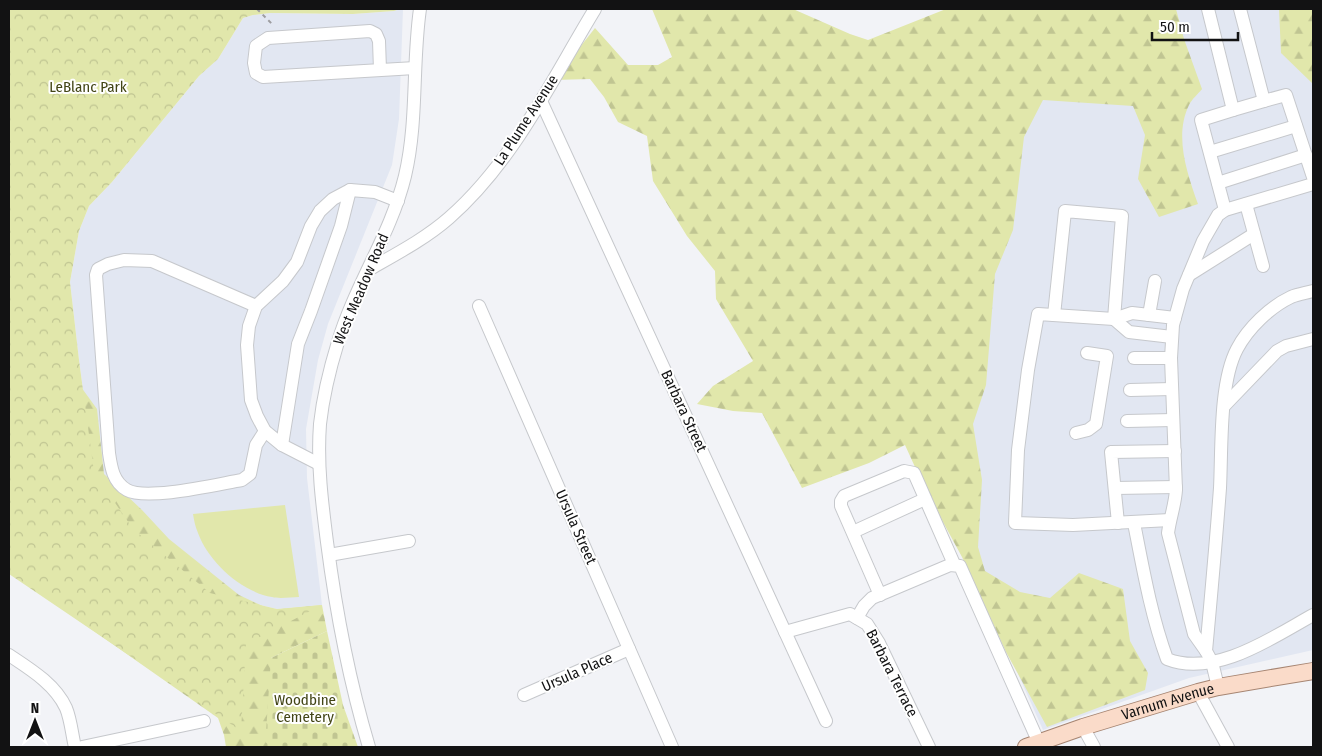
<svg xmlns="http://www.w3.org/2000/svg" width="1322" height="756" font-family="'Fira Sans Condensed',sans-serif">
<defs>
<pattern id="forest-firs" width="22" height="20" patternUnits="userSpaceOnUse" patternTransform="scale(1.25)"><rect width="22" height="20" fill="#e1e7ab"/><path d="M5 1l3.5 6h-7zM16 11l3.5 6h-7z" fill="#c0c592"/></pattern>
<pattern id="cemetery-stones" width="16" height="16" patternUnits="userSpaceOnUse" patternTransform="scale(1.25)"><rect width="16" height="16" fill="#e1e7ab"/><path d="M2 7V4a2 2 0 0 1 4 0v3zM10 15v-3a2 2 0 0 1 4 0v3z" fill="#c0c592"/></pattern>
<pattern id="park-crowns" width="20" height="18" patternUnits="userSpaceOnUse" patternTransform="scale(1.25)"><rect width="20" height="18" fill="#e1e7ab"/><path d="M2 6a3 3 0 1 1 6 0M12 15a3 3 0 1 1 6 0" fill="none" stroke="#c0c592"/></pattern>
</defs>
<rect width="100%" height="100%" fill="#f2f3f7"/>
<g fill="#e2e7f2">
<path d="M400 9H403L399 119 392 165 328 324 318 360 306 429 307 478 322 605 277 609 210 593 94 472 79 360 70 282 79 231 89 206 112 182 199 76 218 59 243 18 253 15 270 13 353 14 394 11Z"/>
<path d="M1082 9H1280L1313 85V650L1189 678 1043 730 915 442 884 81Z"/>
</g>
<g fill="url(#forest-firs)">
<path d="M652 9H793L850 34 868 40 946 9H1176L1184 39 1202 89C1198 94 1192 99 1189 105 1174 136 1187 173 1198 204L1159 217 1138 179 1145 135 1133 106 1043 100 1024 137 1013 230 995 274 986 385 973 424 982 480 978 547 985 571 1020 592 1050 598 1079 573 1123 589 1130 641 1148 673 1145 690 1047 727 1006 652 962 557 925 489 905 445 869 463 802 488 762 413 733 411 697 404 713 386 753 361 716 299 715 271 687 236 653 181 647 136 618 122 604 97 590 79 554 80 595 28 628 65H658L672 57Z"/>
<path d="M1279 9H1313V84L1281 53Z"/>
<path d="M9 334 44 336 97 409 104 474 142 510 169 539 239 595 271 610 322 605 327 631 271 658 283 747H226L224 735 218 718 44 596 9 569Z"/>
</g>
<path fill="url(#cemetery-stones)" d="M327 631 343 705 358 747H265L271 658Z"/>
<path fill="url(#park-crowns)" d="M9 9H400L394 11 353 14 270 13 253 15 243 18 218 59 199 76 112 182 89 206 79 231 70 282 79 360 94 472 133 529 210 593 277 609 322 605 246 644 241 731 9 574Z"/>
<path fill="#e1e7ab" d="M285 505 299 597C291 597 280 599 272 597 241 592 208 561 198 533 195 526 194 520 193 514Z"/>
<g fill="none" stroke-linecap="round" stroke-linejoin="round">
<defs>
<g id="minor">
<path d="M1208 9 1233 110 1201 120 1225 210"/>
<path d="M1240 9 1264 101 1286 95 1313 177"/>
<path d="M380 70 379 41 376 34 370 31 268 38 256 46 254 63 256 73 263 77 415 68"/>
<path d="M541 101 826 721"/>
<path d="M1233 110 1264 101"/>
<path d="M1210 152 1296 126"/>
<path d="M1218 183 1306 155"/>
<path d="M1246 204 1263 266"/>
<path d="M368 270C396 254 425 239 449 218 514 161 551 81 595 9"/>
<path d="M1189 275 1254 234"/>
<path d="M256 306 152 261 124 260 108 264 98 269 96 275 109 453C111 467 113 482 127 490 147 501 218 484 242 480L250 474 256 445 265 431"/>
<path d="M479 306 672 747"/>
<path d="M1054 315 1065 211 1122 216 1114 319"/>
<path d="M1149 315 1155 281"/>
<path d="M1114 319 1129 332 1172 337"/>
<path d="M1134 358H1171"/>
<path d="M1130 390 1172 389"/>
<path d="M1225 405 1277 351 1286 346 1313 339"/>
<path d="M1127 421 1173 420"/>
<path d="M1076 433 1088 430 1096 424 1107 356 1087 353"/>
<path d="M282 445 298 344 311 311 341 226 350 190"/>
<path d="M319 464 282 445 265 431 257 416 251 400 247 345 249 326 256 306 283 281 297 262 311 226 320 211 333 199 350 190 375 192 398 201"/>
<path d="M1115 488 1176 487"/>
<path d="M1170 520 1073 525 1015 523 1018 450 1028 370 1038 314 1114 319 1132 313 1175 318"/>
<path d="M1118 523 1111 452 1175 451"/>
<path d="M1134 523C1143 569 1151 615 1167 659 1215 678 1273 637 1313 615"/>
<path d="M853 532 925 499"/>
<path d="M329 555 409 541"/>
<path d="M880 595 841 506V501L844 496 904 471 914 473 954 564"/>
<path d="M857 618 864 606 872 598 950 565 960 566 1039 743"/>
<path d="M785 632 850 614 867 624 879 643 929 747"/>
<path d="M1206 651 1194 634 1168 533C1170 518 1175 505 1176 490L1171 358 1173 325 1183 289 1203 241 1218 215 1225 210 1313 184"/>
<path d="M9 655C30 669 55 684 66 708 71 720 72 735 75 747"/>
<path d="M1218 687 1212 662 1206 651C1211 597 1216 542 1220 488 1222 449 1219 383 1237 349 1248 328 1270 307 1291 297 1298 294 1306 293 1313 291"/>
<path d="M1198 692 1228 747"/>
<path d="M524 695 629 649"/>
<path d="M1083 727 1094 747"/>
<path d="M82 747 204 721"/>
<path d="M369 747C349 680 336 612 327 542 322 503 317 464 320 424 323 397 330 368 338 342 355 285 391 234 405 176 418 121 412 64 420 9"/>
</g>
<g id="major">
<path id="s1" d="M1026 747 1083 727 1198 692 1218 687 1313 671"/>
</g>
</defs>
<use href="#minor" stroke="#c6c8cc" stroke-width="14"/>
<use href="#major" stroke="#a68572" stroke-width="18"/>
<path stroke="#9d9da0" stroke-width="2" stroke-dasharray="4 4" stroke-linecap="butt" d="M257 9 273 25"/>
<use href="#minor" stroke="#fff" stroke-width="12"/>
<use href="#major" stroke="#fadbc9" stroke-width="16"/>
</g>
<g text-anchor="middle" stroke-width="4" stroke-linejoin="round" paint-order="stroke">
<g font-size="15" fill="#424516" stroke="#fff">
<text x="88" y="92">LeBlanc Park</text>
<text x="305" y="705">Woodbine<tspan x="305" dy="17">Cemetery</tspan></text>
</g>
<g font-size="15" fill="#121213" stroke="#fff">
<text transform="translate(526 120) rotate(-57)" y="5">La Plume Avenue</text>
<text transform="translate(361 289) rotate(-67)" y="5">West Meadow Road</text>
<text transform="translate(684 411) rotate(65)" y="5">Barbara Street</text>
<text transform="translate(576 527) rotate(66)" y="5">Ursula Street</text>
<text transform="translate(577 672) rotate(-24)" y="5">Ursula Place</text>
<text transform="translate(892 673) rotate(63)" y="5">Barbara Terrace</text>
<text dy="5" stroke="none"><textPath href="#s1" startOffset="149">Varnum Avenue</textPath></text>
</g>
</g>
<rect width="1322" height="756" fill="none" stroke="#121213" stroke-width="20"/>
<g transform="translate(35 721)" stroke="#ffffff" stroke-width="4" paint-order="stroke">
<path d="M0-4L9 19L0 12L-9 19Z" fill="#121213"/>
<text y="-8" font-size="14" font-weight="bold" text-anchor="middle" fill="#121213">N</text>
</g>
<path d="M1152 32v8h86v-8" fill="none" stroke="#121213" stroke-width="2.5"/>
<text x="1160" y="32" font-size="15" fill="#121213" stroke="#ffffff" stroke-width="4" paint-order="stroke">50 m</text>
</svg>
